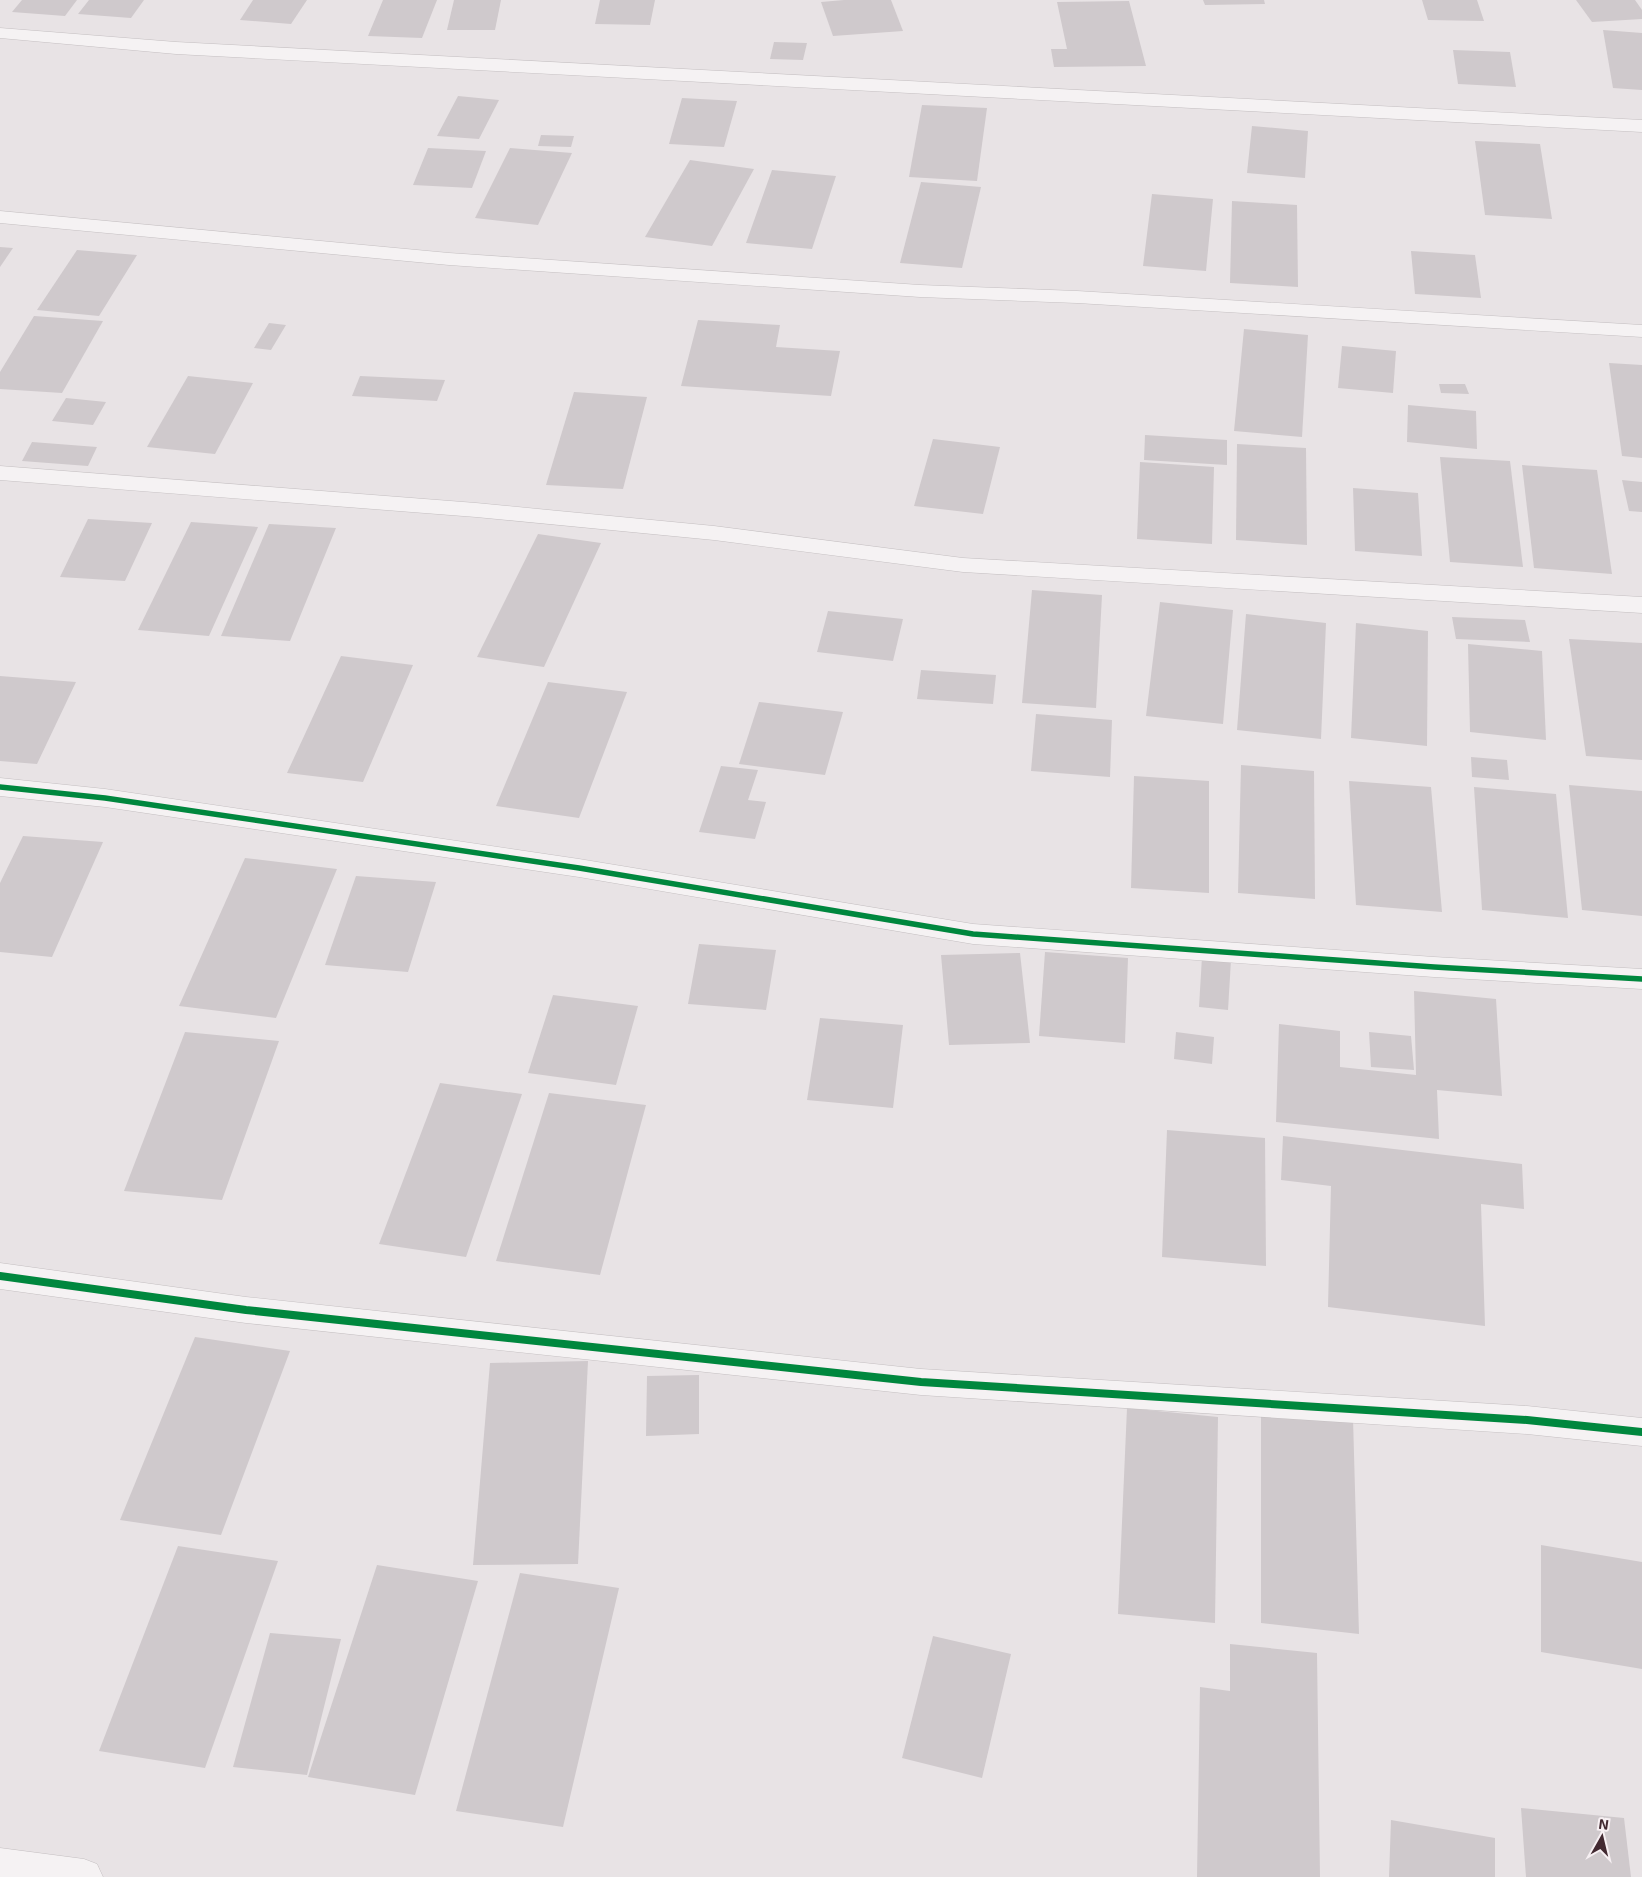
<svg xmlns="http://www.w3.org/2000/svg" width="1642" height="1877" font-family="'Exo 2',sans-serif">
<rect width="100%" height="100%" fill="#e8e3e5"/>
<g fill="#cfc9cc">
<path d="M22 0H77L65 16 12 12Z"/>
<path d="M89 0H144L131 18 78 14Z"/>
<path d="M253 0H307L291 24 240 20Z"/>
<path d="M383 0H437L422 38 368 36Z"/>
<path d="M454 0H501L495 30H447Z"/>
<path d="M600 0H655L650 25 595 24Z"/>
<path d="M844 0H891L903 31 833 36 821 2Z"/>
<path d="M1203 0H1264L1265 4 1205 5Z"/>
<path d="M1422 0H1477L1484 21 1428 20Z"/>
<path d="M1576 0H1635L1642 10V19L1592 22Z"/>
<path d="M1129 1 1146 66 1054 67 1051 49H1067L1057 2Z"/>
<path d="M1603 30 1642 33V90L1613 88Z"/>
<path d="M774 42 807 43 803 60 770 59Z"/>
<path d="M1453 50 1510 52 1516 87 1458 84Z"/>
<path d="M458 96 499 100 479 139 437 136Z"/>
<path d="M682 98 737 101 724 147 669 144Z"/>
<path d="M922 105 987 108 977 181 909 177Z"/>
<path d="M1252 126 1308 131 1305 178 1247 173Z"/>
<path d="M541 135 574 136 571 147 538 146Z"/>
<path d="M1475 141 1540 144 1552 219 1485 215Z"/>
<path d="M428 148 486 151 472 188 413 185Z"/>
<path d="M510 148 572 153 538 225 475 218Z"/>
<path d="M690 160 754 169 712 246 645 237Z"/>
<path d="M772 170 836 176 812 249 746 243Z"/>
<path d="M921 182 981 187 962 268 900 263Z"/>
<path d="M1152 194 1213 199 1206 271 1143 266Z"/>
<path d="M1232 201 1297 205 1298 287 1230 283Z"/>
<path d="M0 247 13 248 0 267Z"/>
<path d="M77 250 137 255 99 316 37 310Z"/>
<path d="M1411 251 1475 255 1481 298 1415 294Z"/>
<path d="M34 316 103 321 62 393 0 389V372Z"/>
<path d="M698 320 780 325 776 347 840 351 831 396 681 386Z"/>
<path d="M269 323 286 325 271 350 254 348Z"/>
<path d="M1244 329 1308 335 1302 437 1234 431Z"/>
<path d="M1342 346 1396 351 1393 393 1338 388Z"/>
<path d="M1609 363 1642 365V458L1622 456Z"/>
<path d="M188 376 253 383 215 454 147 447Z"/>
<path d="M360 376 445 380 437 401 352 396Z"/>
<path d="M1439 384H1465L1469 394 1441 393Z"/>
<path d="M574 392 647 397 623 489 546 485Z"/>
<path d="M66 398 106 402 93 425 52 421Z"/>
<path d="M1408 405 1476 411 1477 449 1407 442Z"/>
<path d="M1145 435 1227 440V465L1144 460Z"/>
<path d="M933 439 1000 447 983 514 914 506Z"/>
<path d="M32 442 97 447 88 466 22 461Z"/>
<path d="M1237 444 1306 448 1307 545 1236 540Z"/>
<path d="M1440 457 1510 461 1523 567 1450 562Z"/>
<path d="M1140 462 1214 467 1212 544 1137 539Z"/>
<path d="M1522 465 1597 470 1612 574 1534 568Z"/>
<path d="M1622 480 1642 482V512L1629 511Z"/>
<path d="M1353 488 1418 493 1422 556 1355 551Z"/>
<path d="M88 519 152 523 125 581 60 577Z"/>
<path d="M191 522 258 527 209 636 138 630Z"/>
<path d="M269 524 336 528 290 641 221 636Z"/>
<path d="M538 534 601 543 544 667 477 657Z"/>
<path d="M1032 590 1102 595 1096 708 1022 703Z"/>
<path d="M1160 602 1233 610 1223 724 1146 716Z"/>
<path d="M828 611 903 619 893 661 817 652Z"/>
<path d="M1246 614 1326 623 1321 739 1237 730Z"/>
<path d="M1452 617 1525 620 1530 642 1456 639Z"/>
<path d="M1356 623 1428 631 1427 746 1351 738Z"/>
<path d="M1569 639 1642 643V760L1586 756Z"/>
<path d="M1468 644 1542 651 1546 740 1470 732Z"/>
<path d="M341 656 413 665 363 782 287 773Z"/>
<path d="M921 670 996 675 993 704 917 699Z"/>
<path d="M0 676 76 682 37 764 0 761Z"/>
<path d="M548 682 627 692 579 818 496 806Z"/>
<path d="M759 702 843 712 825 775 739 764Z"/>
<path d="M1036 714 1112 720 1110 777 1031 771Z"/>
<path d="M1471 757 1507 760 1509 780 1472 777Z"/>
<path d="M1241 765 1314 771 1315 899 1238 893Z"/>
<path d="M721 766 758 770 748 800 766 802 755 839 699 832Z"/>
<path d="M1134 776 1209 781V893L1131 888Z"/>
<path d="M1349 781 1431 787 1442 912 1356 905Z"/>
<path d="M1569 785 1642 791V916L1582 910Z"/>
<path d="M1474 787 1556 794 1568 918 1482 910Z"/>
<path d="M23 836 103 842 52 957 0 952V883Z"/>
<path d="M245 858 337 869 276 1018 179 1006Z"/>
<path d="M356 876 436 882 408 972 325 965Z"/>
<path d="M699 944 776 950 766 1010 688 1004Z"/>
<path d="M1045 952 1128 958 1125 1043 1039 1036Z"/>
<path d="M1020 953 1030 1043 949 1045 941 955Z"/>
<path d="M1202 957 1231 960 1228 1010 1199 1007Z"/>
<path d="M1414 991 1496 999 1502 1096 1437 1090 1439 1139 1276 1122 1279 1024 1340 1031V1067L1416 1075Z"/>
<path d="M553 995 638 1006 616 1085 528 1073Z"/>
<path d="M820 1018 903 1025 893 1108 807 1100Z"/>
<path d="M185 1032 279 1041 222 1200 124 1191Z"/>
<path d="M1176 1032 1214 1037 1212 1064 1174 1059Z"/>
<path d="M1369 1032 1411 1036 1414 1070 1371 1067Z"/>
<path d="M440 1083 522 1094 466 1257 379 1244Z"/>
<path d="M549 1093 646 1105 600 1275 496 1261Z"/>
<path d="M1167 1130 1265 1138 1266 1266 1162 1257Z"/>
<path d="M1283 1136 1522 1164 1524 1209 1481 1204 1485 1326 1328 1307 1331 1186 1281 1180Z"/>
<path d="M195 1337 290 1351 221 1535 120 1520Z"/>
<path d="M588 1361 578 1564 473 1565 490 1363Z"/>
<path d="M699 1375V1434L646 1436 647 1376Z"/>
<path d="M1127 1408 1218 1417 1215 1623 1118 1614Z"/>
<path d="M1261 1409 1353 1418 1359 1634 1261 1623Z"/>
<path d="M1541 1545 1642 1562V1669L1541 1652Z"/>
<path d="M178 1546 278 1561 205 1768 99 1751Z"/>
<path d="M377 1565 478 1581 415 1795 308 1777Z"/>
<path d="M520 1573 619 1588 563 1827 456 1811Z"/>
<path d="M270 1633 341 1639 307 1775 233 1767Z"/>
<path d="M933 1636 1011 1654 982 1778 902 1758Z"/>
<path d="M1230 1644 1317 1653 1320 1877H1197L1200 1687 1230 1691Z"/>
<path d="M1521 1808 1624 1818 1631 1877H1526Z"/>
<path d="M1391 1820 1495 1838V1877H1389Z"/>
</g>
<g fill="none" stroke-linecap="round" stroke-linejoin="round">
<defs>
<g id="street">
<path d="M0 28 176 42 1642 120V132L176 54 0 38Z"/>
<path d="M0 211 449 253 920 285 1077 291 1642 325V337L1077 303 920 297 449 265 0 223Z"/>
<path d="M0 466 476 503 714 526 963 558 1642 597V613L963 572 714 540 476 517 0 480Z"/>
<path d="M0 778 105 789 579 859 973 924 1434 957 1642 969V989L1434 977 973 944 579 877 105 807 0 796Z"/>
<path d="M0 1263 246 1297 921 1369 1527 1406 1642 1418V1446L1527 1434 921 1395 246 1323 0 1289Z"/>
<path d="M0 1848 84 1859 97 1864 103 1877H0Z"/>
</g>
</defs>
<use href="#street" stroke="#c4bfc1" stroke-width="1"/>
<use href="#street" fill="#f5f2f3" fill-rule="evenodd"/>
<defs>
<path id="cycleway-far1" d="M0 787 105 798 579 868 973 934 1434 967 1642 979"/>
<path id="cycleway" d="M0 1276 246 1310 921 1382 1527 1420 1642 1432"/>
</defs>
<use href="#cycleway-far1" stroke="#f7f0f3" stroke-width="9"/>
<use href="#cycleway" stroke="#f7f0f3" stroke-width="11"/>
<use href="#cycleway-far1" stroke="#00873e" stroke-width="5.5"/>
<use href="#cycleway" stroke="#00873e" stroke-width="8"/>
</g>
<g transform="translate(1602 1837) rotate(8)" stroke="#f7f0f3" stroke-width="4" paint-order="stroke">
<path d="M0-4L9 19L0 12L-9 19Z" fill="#422931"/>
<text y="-8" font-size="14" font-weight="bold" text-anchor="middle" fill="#422931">N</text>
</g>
</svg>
